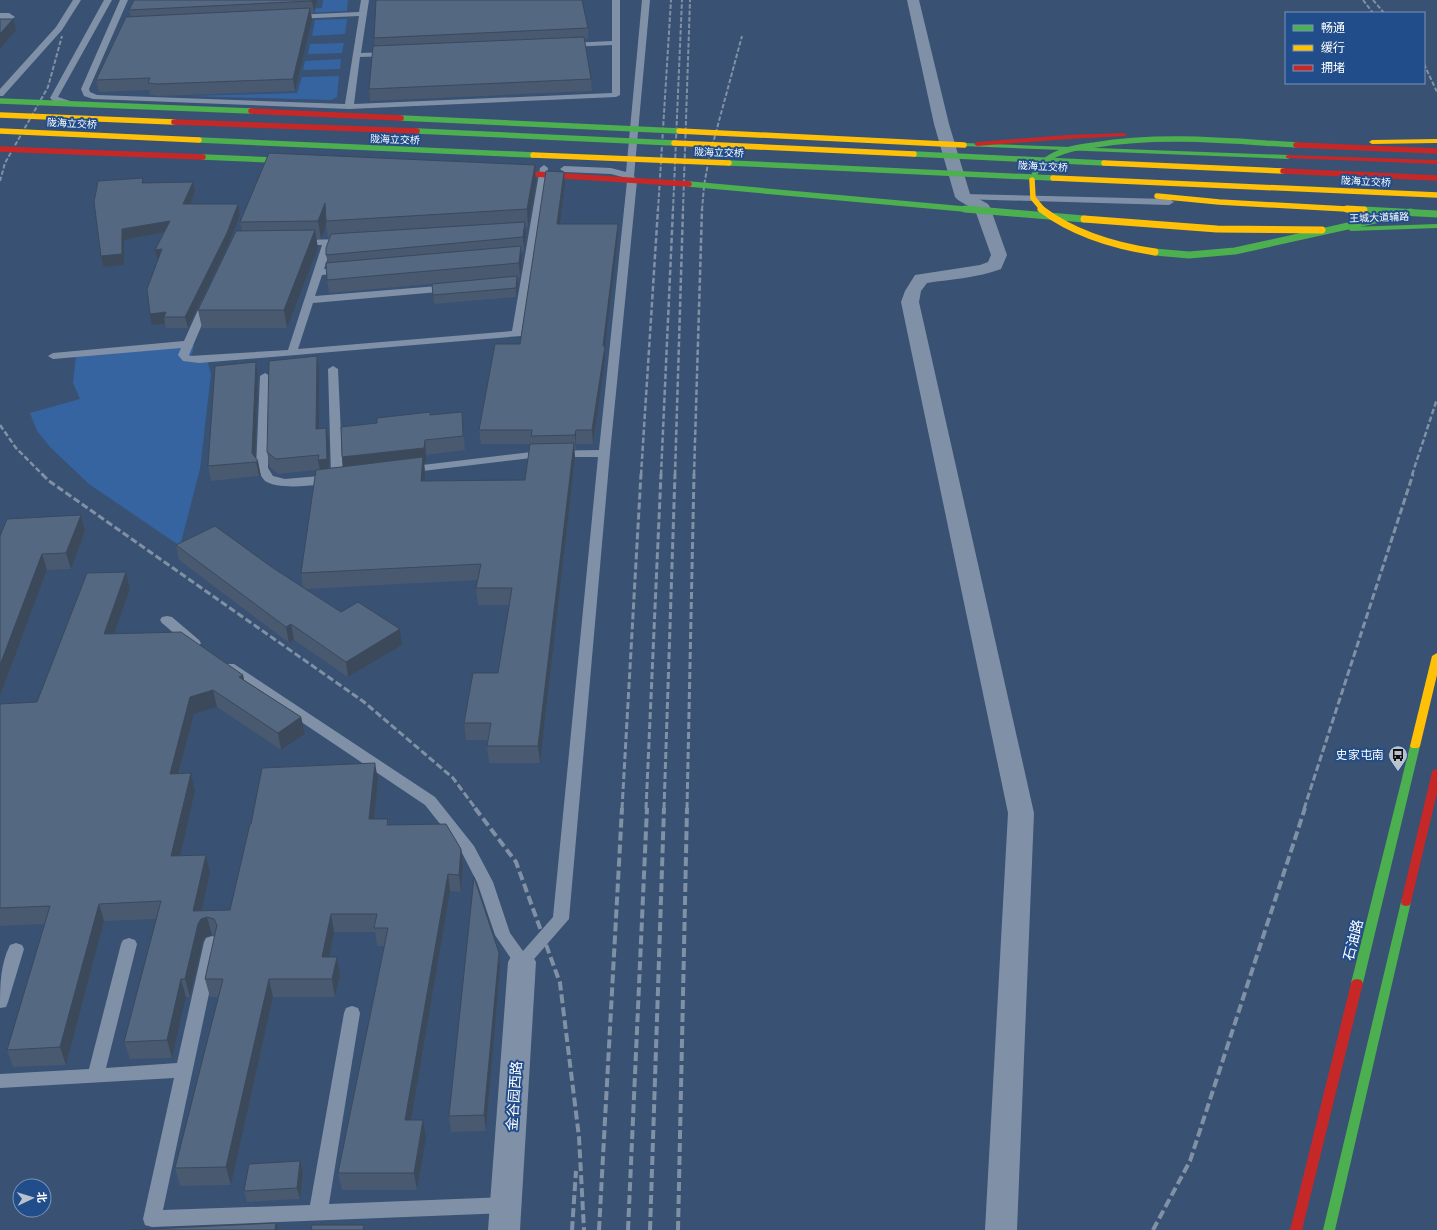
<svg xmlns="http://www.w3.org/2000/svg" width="1437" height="1230" font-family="'Open Sans','Noto Sans SC',sans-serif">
<rect width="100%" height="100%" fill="#395172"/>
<g fill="#3664a0">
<path d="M323 0H348L347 11 307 13 308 9 322 8Z"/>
<path d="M347 19 345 34 312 36 315 20Z"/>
<path d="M344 43 342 53 308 54 310 44Z"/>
<path d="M341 59 340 69 303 70 305 61Z"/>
<path d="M339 76 337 97 331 100 189 96 297 93 302 77Z"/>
<path d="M194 346 191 357 207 360 211 374 200 469 180 546 89 484 51 448 37 431 30 413 80 399 73 383 76 355Z"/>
</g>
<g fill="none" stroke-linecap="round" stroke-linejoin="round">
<g fill="#8091a7" fill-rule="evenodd">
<path d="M73 0H81L62 30 3 96H0V89L56 27Z"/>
<path d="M104 0H112L58 97 73 102C66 108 56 105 50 98Z"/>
<path d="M120 0H128L89 89 90 92 97 95 345 104 359 16 293 19 289 17 293 15 359 12 361 0H369L361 53 390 52 394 54 390 56 360 57 354 104 612 93V45L569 47 565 45 569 43 612 41V0H620V95L616 97 349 109 93 99 84 96 81 89Z"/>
<path d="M642 0H650L634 176 637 181 610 453 569 919 528 966 522 968 516 966 495 935 477 882 460 849 425 805 224 670 222 667 224 664H234L435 797 474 846 493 882 510 933 523 951 553 917 598 457H540L406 473 400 470 406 467 540 451 599 450 627 181 626 178 611 174 564 172 560 169 564 166 611 168 626 172Z"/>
<path d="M544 165 548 168 521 336 199 363 183 361 178 355 181 348 53 359 48 356 53 353 184 341 202 301 207 298 212 301 189 355 190 356 288 350 322 245H298L296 243 301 240 345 239 350 242 345 245H332L324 269 345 267 350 270 345 273 322 275 315 296 450 285 455 288 450 291 313 303 298 349 512 331 540 168Z"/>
<path d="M963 194 1169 199 1174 202 1169 205 960 199 958 197Z"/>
<path d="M333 366 338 369 343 478 341 480C324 485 280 491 265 481 262 478 259 472 256 468L260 376 265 373 270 376 268 468 273 476 285 479 331 475 328 369Z"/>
<path d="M167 616 172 617 199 640 201 643 199 646H189L162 623 160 620 162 617Z"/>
<path d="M212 936 218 938 220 942 163 1210 310 1205 344 1013 346 1008 352 1006 358 1008 360 1013 329 1204 507 1197 514 1199 516 1205 514 1211 507 1213 152 1227 145 1225 143 1219 174 1078 0 1088V1074L89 1069 121 944 123 940 129 938 135 940 137 944 106 1068 177 1063 204 942 206 938Z"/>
<path d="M16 943 22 945 24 949 8 1002 6 1007 0 1008C0 986 0 965 10 945Z"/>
</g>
<g fill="#8091a7" fill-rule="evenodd">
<path d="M907 0H919L949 124 970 194 988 204 990 207 1007 255 1001 269C977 278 952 279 927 283L921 291 919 302 1034 813 1017 1230H985L1008 813 901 302 905 291 915 275 980 265 988 262 991 255 975 210 958 200 955 197 934 124Z"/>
<path d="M0 13H9L15 17 9 21H0Z"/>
<path d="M522 951 532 955 536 962 520 1230H488L508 962 512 955Z"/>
</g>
<g fill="#4caf50" fill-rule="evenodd">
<path d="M964 143 1288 155 1291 157 1288 159 962 146V144Z"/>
<path d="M1437 224V228L1351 231 1348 229 1351 227Z"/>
<path d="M1415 743 1418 744 1420 746 1363 983 1361 986 1357 987 1353 986 1351 983 1410 746 1412 744Z"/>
<path d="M1406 898 1410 899 1411 902 1335 1230H1323L1401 902 1402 899Z"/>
</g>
<g fill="#ffc107" fill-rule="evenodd">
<path d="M1437 139V143L1372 144 1369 142 1372 140Z"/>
<path d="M1437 653V675L1420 746 1418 748H1412L1410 746 1432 656Z"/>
</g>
<g fill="#c62828" fill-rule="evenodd">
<path d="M1124 133 1126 134V136L1067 139 977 146 974 144 977 142 1067 135Z"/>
<path d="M1288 155 1437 160V164L1286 158V156Z"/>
<path d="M1437 769V793L1411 902 1410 905 1406 906 1402 905 1401 902 1432 772 1433 770Z"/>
<path d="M1357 979 1361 980 1363 983 1302 1230H1290L1351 983 1353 980Z"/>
</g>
<g stroke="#8091a5" stroke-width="2" stroke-dasharray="4.5 2" stroke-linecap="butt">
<path d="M1363 0 1373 13"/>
<path d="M1373 0 1384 13"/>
<path d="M1424 64 1437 92"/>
<path d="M0 181 5 163 48 87 62 36"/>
<path d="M658 210 671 0"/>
<path d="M673 210 682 0"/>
<path d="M683 210 690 0"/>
<path d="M702 210 704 186 709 158 742 36"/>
</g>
<g stroke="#8091a5" stroke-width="2.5" stroke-dasharray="5.5 2.5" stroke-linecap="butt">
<path d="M0 425 16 448 43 475"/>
<path d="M641 475 658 209"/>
<path d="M661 475 673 209"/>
<path d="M675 475 683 209"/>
<path d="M694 475 702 209"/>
<path d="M1412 475 1437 399"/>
</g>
<g stroke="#8091a5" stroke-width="3" stroke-dasharray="7 3" stroke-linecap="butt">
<path d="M42 474 49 481 364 702 453 778 476 809"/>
<path d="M622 809 641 474"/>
<path d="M646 809 661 474"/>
<path d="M664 809 675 474"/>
<path d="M687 809 694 474"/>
<path d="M1304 809 1413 474"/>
</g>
<g stroke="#8091a5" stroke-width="4" stroke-dasharray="9 4" stroke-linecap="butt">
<path d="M475 808 516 862 560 983 579 1137 584 1230"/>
<path d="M572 1230 576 1171"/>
<path d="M599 1230 622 808"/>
<path d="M628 1230 647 808"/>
<path d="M650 1230 664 808"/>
<path d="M678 1230 687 808"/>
<path d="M1153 1230 1190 1161 1305 808"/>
</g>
<g stroke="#4caf50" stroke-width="5.5">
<path d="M0 101 251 111"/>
<path d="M401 118 679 131"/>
<path d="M417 131 674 143"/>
<path d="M199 140 533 155"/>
<path d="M914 154 1104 163"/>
<path d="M203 157 297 161"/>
<path d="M729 163 1053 178"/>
<path d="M1032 180C1035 172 1039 165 1046 160 1060 150 1078 147 1095 145 1162 134 1229 141 1296 145"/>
<path d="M689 184 975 210"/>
</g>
<g stroke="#4caf50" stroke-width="7">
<path d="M965 209 1084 219"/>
<path d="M1364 210 1437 214"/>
<path d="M1155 252 1189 255 1235 251 1411 212"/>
</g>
<g stroke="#ffc107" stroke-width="5.5">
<path d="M0 115 174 122"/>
<path d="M0 131 199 140"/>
<path d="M679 131 964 145"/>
<path d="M674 143 914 154"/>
<path d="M533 155 729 163"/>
<path d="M1104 163 1283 171"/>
<path d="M1053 178 1437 195"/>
<path d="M1032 180 1033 198 1043 210"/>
<path d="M1157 196 1219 202 1364 210"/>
</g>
<g stroke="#ffc107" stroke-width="7">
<path d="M1041 209C1074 234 1115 246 1155 252"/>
<path d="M1347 209 1364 210"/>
<path d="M1084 219 1217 229 1322 230"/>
</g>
<g stroke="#c62828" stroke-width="5.5">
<path d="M251 111 401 118"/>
<path d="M174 122 417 131"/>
<path d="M1296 145 1437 151"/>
<path d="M0 149 203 157"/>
<path d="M1283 171 1437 178"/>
<path d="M505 172 689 184"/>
</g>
</g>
<g fill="#485970">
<path d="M317 0 314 13H311L312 20 295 91 159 96 150 95 149 90 99 92 96 80 131 16 129 10Z"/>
<path d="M588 28V39L584 40 591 79 592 91 370 101 369 89 375 46 374 38Z"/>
<path d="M536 182 528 227H526V236L524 251H522V260L520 277H518V286L516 297 434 304 432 284 329 293 327 280 328 263 326 255 330 238H328L326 225 321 239H316L318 248 287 328H202L198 310 242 231 240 222Z"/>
<path d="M144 183 195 192 190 204H238L240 215 229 243 188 328H166L165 324 152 325 157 260 164 233 124 240V265L103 267 101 256Z"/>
<path d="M565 184 559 224H618V237L605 347V360L593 444H576V449H574L575 458 540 763H489L487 746 488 740H466L464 723 498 673 509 605H478L476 588 478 580 306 589 341 612 402 645 348 677 294 640 289 643 179 560 176 545 273 568 303 588 301 573 316 470 278 474 270 467 267 452 319 370V429L329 443V468L344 467 342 457 377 423 430 415 463 427 465 450 426 455V463H424L425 473 424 481 525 480 530 444H481L479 430 520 344Z"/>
<path d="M256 362 258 376 255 457 261 476H259L211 481 208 466Z"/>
<path d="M81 515 85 531 71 569 47 570 0 696V536Z"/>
<path d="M126 572 130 589 114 634 243 675 244 680 301 717 305 734 281 750 217 707 194 714 179 774 195 791 180 856 206 855 210 872 201 911 230 910 251 824 378 780 374 819H388L389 825 461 849 463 866 461 892 450 891 411 1120 426 1138 417 1190H342L338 1173 384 946H377L375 932H334L329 957H337L340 974 335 997H273L231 1185 180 1186 175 1168 219 997H210L205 979 215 936 212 935 206 937 203 941 190 997H186L172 1058 130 1059 124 1042 156 919 104 921 66 1065 13 1067 7 1050 45 924 0 926V704L37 702Z"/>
<path d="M499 953 500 969 486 1131 451 1132 449 1116Z"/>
<path d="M300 1161 303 1172 300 1199 247 1202 244 1191Z"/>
</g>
<g fill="#3b495b">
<path d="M312 0H317L314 13 312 1Z"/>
<path d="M310 8 312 20 295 91 293 79Z"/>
<path d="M13 19 16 30 0 49V34Z"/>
<path d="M535 165 536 182 528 227 527 209Z"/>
<path d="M564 172 565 184 558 237 557 224Z"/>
<path d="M193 182 195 192 186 215 183 204Z"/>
<path d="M325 203 326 225 321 239 318 221Z"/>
<path d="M238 204 240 215 229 243 188 328 185 317Z"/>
<path d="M170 221 172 231 124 240V265L103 267 101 256 122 229Z"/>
<path d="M525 222 526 236 524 251 523 237Z"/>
<path d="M618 224V237L605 347V360L593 444 592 430Z"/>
<path d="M315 230 318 248 287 328 284 310Z"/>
<path d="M521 246 522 260 520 277 519 263Z"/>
<path d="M162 249 158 261 155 250Z"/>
<path d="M517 276 518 286 516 297V288Z"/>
<path d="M166 312 164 317 165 324 152 325 150 314Z"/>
<path d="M317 356 319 370V444L316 429Z"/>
<path d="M256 362 258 376 255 462 252 453Z"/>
<path d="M326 428 329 443V474L321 475 318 460Z"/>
<path d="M576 430V449L575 435Z"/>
<path d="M425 440 426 455V463H424L425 473 423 497 344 472 342 457Z"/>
<path d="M574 443 575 458 540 763 538 746Z"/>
<path d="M258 461 261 476H259L256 462Z"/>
<path d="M81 515 85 531 71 569 66 553Z"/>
<path d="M42 554 47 570 0 696V665Z"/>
<path d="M126 572 130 589 108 651 104 634Z"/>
<path d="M291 624 294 640 289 643 286 627Z"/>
<path d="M400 629 402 645 348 677 346 662Z"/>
<path d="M243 675 246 691 239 677Z"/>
<path d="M213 690 217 707 194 714 174 791 170 774 190 697Z"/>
<path d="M301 717 305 734 281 750 278 733Z"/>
<path d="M375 763 378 780 372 837 369 819Z"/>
<path d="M191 773 195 791 176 874 171 856Z"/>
<path d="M461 849 463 866 461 892 459 875Z"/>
<path d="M206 855 210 872 199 923 201 919 207 917 212 935 206 937 203 941 190 997 185 979 193 911Z"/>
<path d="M448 874 450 891 408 1138 405 1120Z"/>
<path d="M99 904 104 921 66 1065 60 1047Z"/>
<path d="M331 914 334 932 326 974 322 957Z"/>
<path d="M499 953 500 969 486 1131 484 1115Z"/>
<path d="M337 957 340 974 335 997 332 979Z"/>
<path d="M181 979 186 997 172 1058 167 1040Z"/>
<path d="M269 979 273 997 231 1185 226 1167Z"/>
<path d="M423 1120 426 1138 417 1190 414 1173Z"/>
<path d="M300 1161 303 1172 300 1199 297 1188Z"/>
<path d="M276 1223 278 1230H275Z"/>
</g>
<g fill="#546882" stroke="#3b495b">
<path d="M134 0H312V1L129 10Z"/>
<path d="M376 0H582L588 28 374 38Z"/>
<path d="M310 8 293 79 157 84 148 83 150 78 96 80 126 17Z"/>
<path d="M0 19H13L0 34Z"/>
<path d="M584 37 591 79 369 89 373 46Z"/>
<path d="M269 153 535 165 527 209 326 221 325 203 318 221 240 222Z"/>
<path d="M546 171 564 172 557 224H618L603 346H605L592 430H576L575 435 531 436 532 430H479L495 344H520Z"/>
<path d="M143 178 142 183 193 182 183 204H238L227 233 185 317H164L166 312 150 314 147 289 162 249 155 250 170 221 122 229V254L101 256 94 202 98 181Z"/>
<path d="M525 222 523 237 326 255V248L331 234Z"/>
<path d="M315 230 284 310H198L236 231Z"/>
<path d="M521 246 519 263 327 280 326 263Z"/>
<path d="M517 276 516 288 433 295 432 284Z"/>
<path d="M317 356 316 429 326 428 327 459 318 460 319 455 276 459 267 452 269 361Z"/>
<path d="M256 362 252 453 258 461 256 462 208 466 215 366Z"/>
<path d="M430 412V415L462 412 463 436 425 440 424 448 342 457 341 427 377 423V418Z"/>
<path d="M574 443 538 746H487L491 723H464L473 673H498L512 588H476L481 564 301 573 316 470 423 457 421 481 525 480 530 444Z"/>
<path d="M81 515 66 553 42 554 0 665V536L7 519Z"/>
<path d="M215 526 273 568 341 612 358 602 400 629 346 662 291 624 286 627 176 545Z"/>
<path d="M126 572 104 634 181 632 243 675 239 677 301 717 278 733 213 690 190 697 170 774 191 773 171 856 206 855 193 911 230 910 250 824H251L262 768 375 763 369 819H388L387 825 446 824 461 849 459 875 448 874 405 1120H423L414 1173H338L388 928H374L377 914H331L322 957H337L332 979H269L226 1167 175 1168 223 979H205L217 925 214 919 207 917 201 919 198 924 185 979H181L167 1040 124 1042 161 901 99 904 60 1047 7 1050 50 906 0 908V704L37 702 87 573Z"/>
<path d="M474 877 499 953 484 1115 449 1116Z"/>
<path d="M300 1161 297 1188 244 1191 249 1164Z"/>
<path d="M276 1223 275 1230H130Z"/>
<path d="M312 1225H364L363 1230H311Z"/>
</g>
<defs>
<symbol id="bus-pin" viewBox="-11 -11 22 30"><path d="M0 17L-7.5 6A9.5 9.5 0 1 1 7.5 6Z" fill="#bac2ce" stroke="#214d8a"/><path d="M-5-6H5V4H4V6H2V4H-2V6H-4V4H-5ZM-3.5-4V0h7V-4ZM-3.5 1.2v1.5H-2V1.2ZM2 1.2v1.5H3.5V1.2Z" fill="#111"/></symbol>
</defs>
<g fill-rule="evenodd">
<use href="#bus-pin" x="1387" y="744" width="22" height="30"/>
</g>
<g text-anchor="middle" stroke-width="4" stroke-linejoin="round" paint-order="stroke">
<g font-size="10" fill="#fff" stroke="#214d8a">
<text transform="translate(72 123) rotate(3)" y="4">陇海立交桥</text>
<text transform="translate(395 139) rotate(2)" y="4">陇海立交桥</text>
<text transform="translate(719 152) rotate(2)" y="4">陇海立交桥</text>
<text transform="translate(1043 166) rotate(3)" y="4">陇海立交桥</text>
<text transform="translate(1366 181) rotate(3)" y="4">陇海立交桥</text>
<text transform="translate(1379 217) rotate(-2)" y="4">王城大道辅路</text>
</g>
<g font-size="12" fill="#fff" stroke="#214d8a" text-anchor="end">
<text x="1384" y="759">史家屯南</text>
</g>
<g font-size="14" fill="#fff" stroke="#214d8a">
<text transform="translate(1353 940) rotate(-76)" y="5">石油路</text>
<text transform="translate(514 1096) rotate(-86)" y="5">金谷园西路</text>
</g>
</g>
<rect x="1285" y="12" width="140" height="72" fill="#214d8a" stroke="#7a94b9"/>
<rect x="1293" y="25" width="20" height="6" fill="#4caf50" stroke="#7a94b9"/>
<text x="1321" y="32" font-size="12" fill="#ffffff">畅通</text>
<rect x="1293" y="45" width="20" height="6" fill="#ffc107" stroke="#7a94b9"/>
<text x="1321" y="52" font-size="12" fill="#ffffff">缓行</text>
<rect x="1293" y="65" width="20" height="6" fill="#c62828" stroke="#7a94b9"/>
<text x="1321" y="72" font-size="12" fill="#ffffff">拥堵</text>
<g transform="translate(32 1198) rotate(86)"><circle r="19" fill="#214d8a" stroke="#7a94b9"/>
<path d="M0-3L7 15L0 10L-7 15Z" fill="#bac2ce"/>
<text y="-6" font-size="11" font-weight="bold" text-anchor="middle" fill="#ffffff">北</text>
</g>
</svg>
